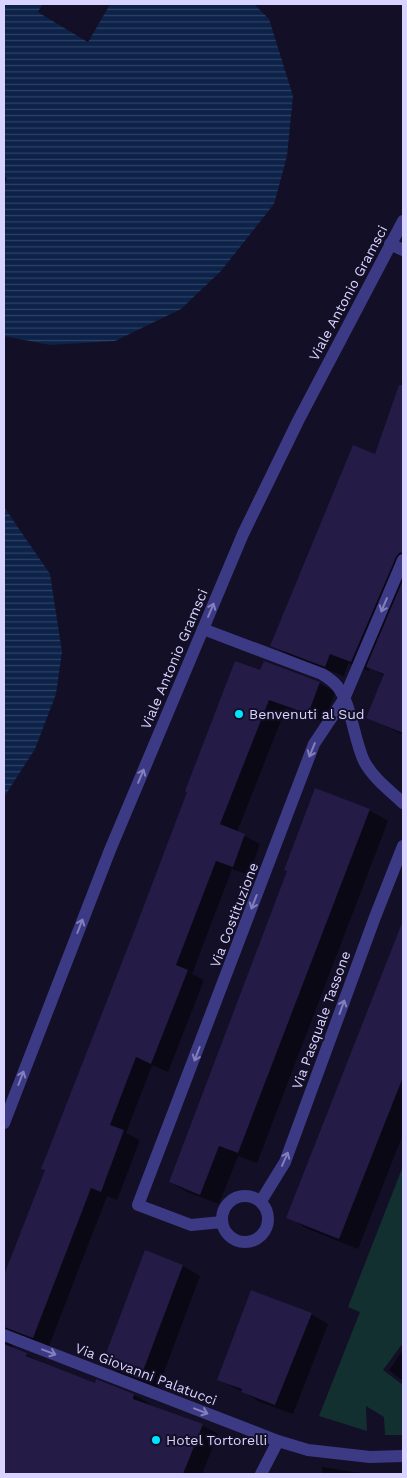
<svg xmlns="http://www.w3.org/2000/svg" width="407" height="1478" font-family="'Work Sans',sans-serif">
<defs>
<pattern id="water-rules" width="6" height="5" patternUnits="userSpaceOnUse" patternTransform="scale(1.25)"><rect width="6" height="5" fill="#0c2248"/><path d="M0 2.5h6" fill="none" stroke="#2f4163"/></pattern>
</defs>
<rect width="100%" height="100%" fill="#130f26"/>
<path fill="#12302f" d="M403 1166V1343L383 1370 403 1385V1435H385L384 1417 366 1406 367 1431 319 1416 360 1312 348 1307Z"/>
<g fill="url(#water-rules)">
<path d="M4 4H43L38 12 88 42 110 4H254L269 19 293 96 287 156 274 204 221 271 181 309 115 341 50 345 4 336V186L7 178 4 176Z"/>
<path d="M4 507 50 574 62 652 56 694 35 749 4 797Z"/>
</g>
<path fill="#130f26" d="M43 4H45L42 11 87 38 107 4H110L88 42 38 12Z"/>
<g fill="#0007">
<path d="M403 378V735L368 717 385 676 370 668 369 671 348 663 344 676 290 656 272 645 376 455Z"/>
<path d="M261 672 319 683 335 692 324 722 286 708 237 832 260 844 249 875 232 869 192 974 204 980 168 1072 152 1065 126 1133 140 1140 117 1200 107 1196 49 1346 23 1336 15 1337 12 1342 13 1348 43 1363 96 1385 97 1381 134 1395 150 1404 149 1406 202 1425 218 1434 202 1474H4V1279L46 1170Z"/>
<path d="M369 810 388 821 257 1163 238 1156 219 1204 189 1193 170 1182Z"/>
<path d="M403 922V1134L358 1249 306 1228 288 1217Z"/>
<path d="M146 1252 183 1266 200 1276 158 1388 121 1374 104 1364Z"/>
<path d="M311 1314 328 1324 293 1414 260 1402 219 1379Z"/>
<path d="M403 1350V1381L389 1370Z"/>
<path d="M322 1467 368 1474H322Z"/>
</g>
<g fill="#241b47">
<path d="M399 385H403V552L399 553 396 557 351 662 330 654 325 667 270 646 353 445 375 454Z"/>
<path d="M403 580V733L366 718 384 674 366 667Z"/>
<path d="M235 661 260 670 264 661 320 682 308 714 269 700 220 824 245 834 233 867 216 861 176 965 188 970 151 1064 136 1057 110 1125 124 1130 101 1192 91 1188 33 1338 4 1327V1275L45 1170 41 1169 137 924 187 792 185 791Z"/>
<path d="M315 788 370 809 238 1153 219 1146 200 1195 169 1182 287 871 284 870Z"/>
<path d="M402 923H403V1077L339 1239 286 1218Z"/>
<path d="M145 1250 183 1265 140 1379 102 1364Z"/>
<path d="M251 1290 312 1313 275 1405 241 1392 242 1389 217 1380Z"/>
<path d="M4 1344 27 1353 26 1356 95 1383 96 1379 134 1394 133 1399 203 1424 183 1474H4Z"/>
</g>
<g fill="none" stroke-linecap="round" stroke-linejoin="round">
<g stroke="#3d3a85" stroke-width="12">
<path d="M390 244 403 250"/>
<path d="M203 629 322 674C327 677 333 681 337 686 351 702 354 740 364 761 373 778 389 790 403 803"/>
<path d="M4 1123 110 850 243 534 298 421 403 221"/>
<circle cx="245" cy="1219" r="23"/>
<path d="M261 1201 285 1162 375 917 403 846"/>
<path d="M222 1222 191 1225 138 1205 314 744 344 699 403 560"/>
<path d="M4 1335 278 1441 308 1450 370 1457 403 1456"/>
<path d="M261 1474 278 1441"/>
</g>
</g>
<defs><path id="oneway-shaft" d="M-6 0H5M1.5-3L5.5 0L1.5 3" fill="none" stroke-width="1.6" stroke-linecap="round" stroke-linejoin="round" transform="scale(1.25)"/></defs>
<g stroke="#837fbc">
<use href="#oneway-shaft" transform="translate(384 605) rotate(113)"/>
<use href="#oneway-shaft" transform="translate(211 610) rotate(-67)"/>
<use href="#oneway-shaft" transform="translate(312 750) rotate(112)"/>
<use href="#oneway-shaft" transform="translate(141 776) rotate(-67)"/>
<use href="#oneway-shaft" transform="translate(254 902) rotate(111)"/>
<use href="#oneway-shaft" transform="translate(80 926) rotate(-69)"/>
<use href="#oneway-shaft" transform="translate(342 1007) rotate(-70)"/>
<use href="#oneway-shaft" transform="translate(197 1054) rotate(111)"/>
<use href="#oneway-shaft" transform="translate(21 1078) rotate(-69)"/>
<use href="#oneway-shaft" transform="translate(285 1159) rotate(-66)"/>
<use href="#oneway-shaft" transform="translate(49 1352) rotate(21)"/>
<use href="#oneway-shaft" transform="translate(201 1411) rotate(21)"/>
</g>
<g fill="#00e5ff" stroke="#130f26" stroke-width="2">
<circle cx="239" cy="714" r="5"/>
<circle cx="156" cy="1440" r="5"/>
</g>
<g text-anchor="middle" stroke-width="4" stroke-linejoin="round" paint-order="stroke">
<g font-size="14" fill="#d9d4ff" stroke="#130f26">
<text transform="translate(348 293) rotate(-62)" y="5">Viale Antonio Gramsci</text>
<text transform="translate(174 659) rotate(-67)" y="5">Viale Antonio Gramsci</text>
<text transform="translate(234 915) rotate(-69)" y="5">Via Costituzione</text>
<text transform="translate(321 1020) rotate(-70)" y="5">Via Pasquale Tassone</text>
<text transform="translate(146 1374) rotate(21)" y="5">Via Giovanni Palatucci</text>
</g>
<g font-size="14" fill="#d9d4ff" stroke="#130f26" text-anchor="start">
<text x="249" y="719">Benvenuti al Sud</text>
<text x="166" y="1445">Hotel Tortorelli</text>
</g>
</g>
<rect width="407" height="1478" fill="none" stroke="#d9d4ff" stroke-width="10"/>
</svg>
